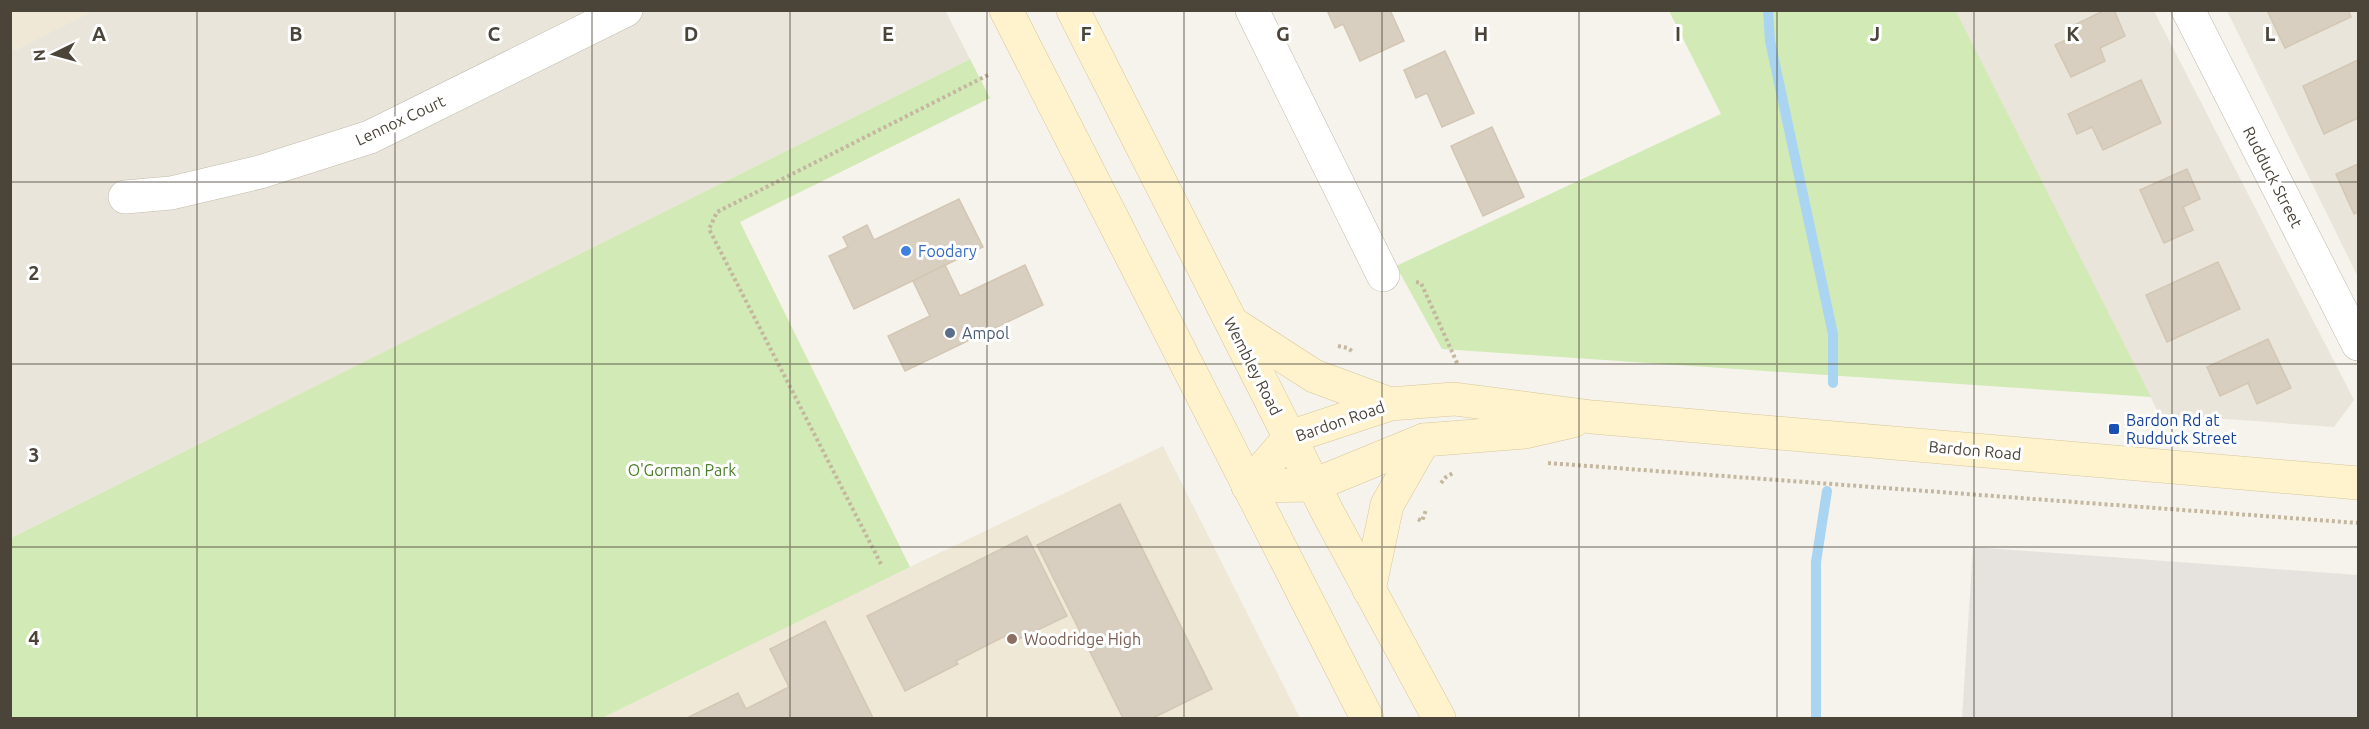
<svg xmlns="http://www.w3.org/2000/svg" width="2369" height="729" font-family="Ubuntu,sans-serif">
<rect width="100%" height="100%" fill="#f6f3ec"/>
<g fill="#eae5da">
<path d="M94 10H945L970 59 11 538 10 41 15 50Z"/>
<path d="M1956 11H2154L2354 400 2334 427 2159 414Z"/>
<path d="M2227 11H2358V277Z"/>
</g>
<path fill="#e6e2dd" d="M1973 547 2358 575V718H1962Z"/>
<g fill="#efe8d6">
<path d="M11 10H94V11L15 50 11 41Z"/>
<path d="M1163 446 1300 718H602L910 567Z"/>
</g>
<g fill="#d2eab5">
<path d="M1669 11H1956L2151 397 1442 349 1396 266 1721 114Z"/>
<path d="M970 59 990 98 740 222 910 567 602 718H11V538Z"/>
</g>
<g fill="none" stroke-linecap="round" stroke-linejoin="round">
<g stroke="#a9d4f2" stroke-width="10">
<path d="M1768 10 1770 41 1833 334V383"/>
<path d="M1816 718V562L1827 491"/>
</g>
</g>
<g fill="#d8cfc1" stroke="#d3c7b4" stroke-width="1.5">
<path d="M1327 10H1390L1404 41 1360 61 1343 24 1335 28Z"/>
<path d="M2105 10H2114L2125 36 2100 48 2105 61 2071 77 2055 45 2072 37 2068 28Z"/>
<path d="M2267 10H2348L2351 17 2285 48Z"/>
<path d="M1445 51 1474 113 1442 127 1427 93 1416 98 1404 70Z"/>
<path d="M2358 60V118L2324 134 2303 86Z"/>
<path d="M2141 80 2161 123 2103 150 2092 127 2077 134 2068 114Z"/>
<path d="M1492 127 1524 197 1483 216 1451 146Z"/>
<path d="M2358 164V212L2354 214 2336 174Z"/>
<path d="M2187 169 2200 199 2183 207 2193 230 2164 243 2140 190Z"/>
<path d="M959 199 983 247 854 309 829 256 848 247 843 237 867 225 874 240Z"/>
<path d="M2218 262 2240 309 2167 342 2146 295Z"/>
<path d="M945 265 960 296 1025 265 1043 305 905 371 888 336 930 316 913 281Z"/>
<path d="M2268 339 2291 388 2257 404 2248 383 2220 396 2207 367Z"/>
<path d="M1120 504 1212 689 1153 718H1123L1037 545Z"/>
<path d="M1027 536 1067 616 1015 641 1011 633 956 661 958 664 905 691 867 616Z"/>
<path d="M825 621 873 718H687L738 693 746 709 789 687 770 649Z"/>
</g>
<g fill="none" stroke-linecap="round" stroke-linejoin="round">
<defs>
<g id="street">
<path d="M1252 10 1383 275"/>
<path d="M2188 10 2358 344"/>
<path d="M125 197 171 193 260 172 370 137 626 10"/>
</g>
<g id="secondary">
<path d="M1006 10 1367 718"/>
<path d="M1073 10 1328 513 1439 718"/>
<path d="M1232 323 1314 376 1390 404"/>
<path d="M1248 486 1290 437 1390 404 1454 399 1592 417 2358 483"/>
<path d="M1248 486 1314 485 1424 440 1525 432 1573 421"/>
<path d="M1369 590 1387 505 1424 440"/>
</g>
</defs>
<use href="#street" stroke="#c2bbae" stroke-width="34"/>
<use href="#secondary" stroke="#d6c79b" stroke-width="34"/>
<g stroke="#c4b79f" stroke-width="4" stroke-dasharray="3 3" stroke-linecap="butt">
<path d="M1416 282 1421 283 1458 365"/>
<path d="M1338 346 1348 348 1353 352"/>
<path d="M1548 463 2358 523"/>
<path d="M1441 483 1446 477 1453 473"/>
<path d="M1418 519 1422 521 1426 510"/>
<path d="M881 564 709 229 717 212 988 75"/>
</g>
<use href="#street" stroke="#fff" stroke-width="33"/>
<use href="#secondary" stroke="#fff3cd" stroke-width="33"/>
</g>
<path fill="none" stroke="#4b4439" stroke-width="1.5" stroke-opacity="0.55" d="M197 10V718M395 10V718M592 10V718M790 10V718M987 10V718M1184 10V718M1382 10V718M1579 10V718M1777 10V718M1974 10V718M2172 10V718M10 182H2358M10 364H2358M10 547H2358"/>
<circle fill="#3f7fe0" stroke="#fff" stroke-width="2" cx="906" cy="251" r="6"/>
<circle fill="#5c6f8a" stroke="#fff" stroke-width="2" cx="950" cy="333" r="6"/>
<rect fill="#1a4fb4" stroke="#fff" stroke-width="2" x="2108" y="423" width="12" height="12" rx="3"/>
<circle fill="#8d6e63" stroke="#fff" stroke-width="2" cx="1012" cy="639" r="6"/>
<g text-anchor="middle" stroke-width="6" stroke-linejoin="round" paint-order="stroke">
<g font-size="16" fill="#4b4439" stroke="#fff">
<text transform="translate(400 120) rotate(-25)" y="6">Lennox Court</text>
<text transform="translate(2273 177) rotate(63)" y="6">Rudduck Street</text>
<text transform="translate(1253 366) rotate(63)" y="6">Wembley Road</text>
<text transform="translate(1340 421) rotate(-19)" y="6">Bardon Road</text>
<text transform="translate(1975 450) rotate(5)" y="6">Bardon Road</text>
</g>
<g font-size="16" fill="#366cbe" stroke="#fff" text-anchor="start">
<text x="918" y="257">Foodary</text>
</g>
<g font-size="16" fill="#4e5e75" stroke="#fff" text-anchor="start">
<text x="962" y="339">Ampol</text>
</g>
<g font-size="16" fill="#164399" stroke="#fff" text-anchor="start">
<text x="2126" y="426">Bardon Rd at<tspan x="2126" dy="18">Rudduck Street</tspan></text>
</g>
<g font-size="16" fill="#4a7f2a" stroke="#fff">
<text x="682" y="476">O'Gorman Park</text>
</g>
<g font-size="16" fill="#785e54" stroke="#fff" text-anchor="start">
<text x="1024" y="645">Woodridge High</text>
</g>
</g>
<g font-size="20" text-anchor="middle" font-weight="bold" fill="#4b4439" stroke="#fff" stroke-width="6" stroke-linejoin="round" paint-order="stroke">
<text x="99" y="41">A</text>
<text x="296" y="41">B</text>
<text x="494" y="41">C</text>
<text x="691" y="41">D</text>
<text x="888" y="41">E</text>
<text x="1086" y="41">F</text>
<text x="1283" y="41">G</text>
<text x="1481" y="41">H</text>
<text x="1678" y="41">I</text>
<text x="1875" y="41">J</text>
<text x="2073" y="41">K</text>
<text x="2270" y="41">L</text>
<text x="34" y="280">2</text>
<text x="34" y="462">3</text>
<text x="34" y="645">4</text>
</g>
<rect width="2369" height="729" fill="none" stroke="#4b4439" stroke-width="24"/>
<g transform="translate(54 54) rotate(265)" stroke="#ffffff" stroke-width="4.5" paint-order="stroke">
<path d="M0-4.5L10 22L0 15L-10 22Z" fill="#4b4439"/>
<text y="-9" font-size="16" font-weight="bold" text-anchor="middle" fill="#4b4439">N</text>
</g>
</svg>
